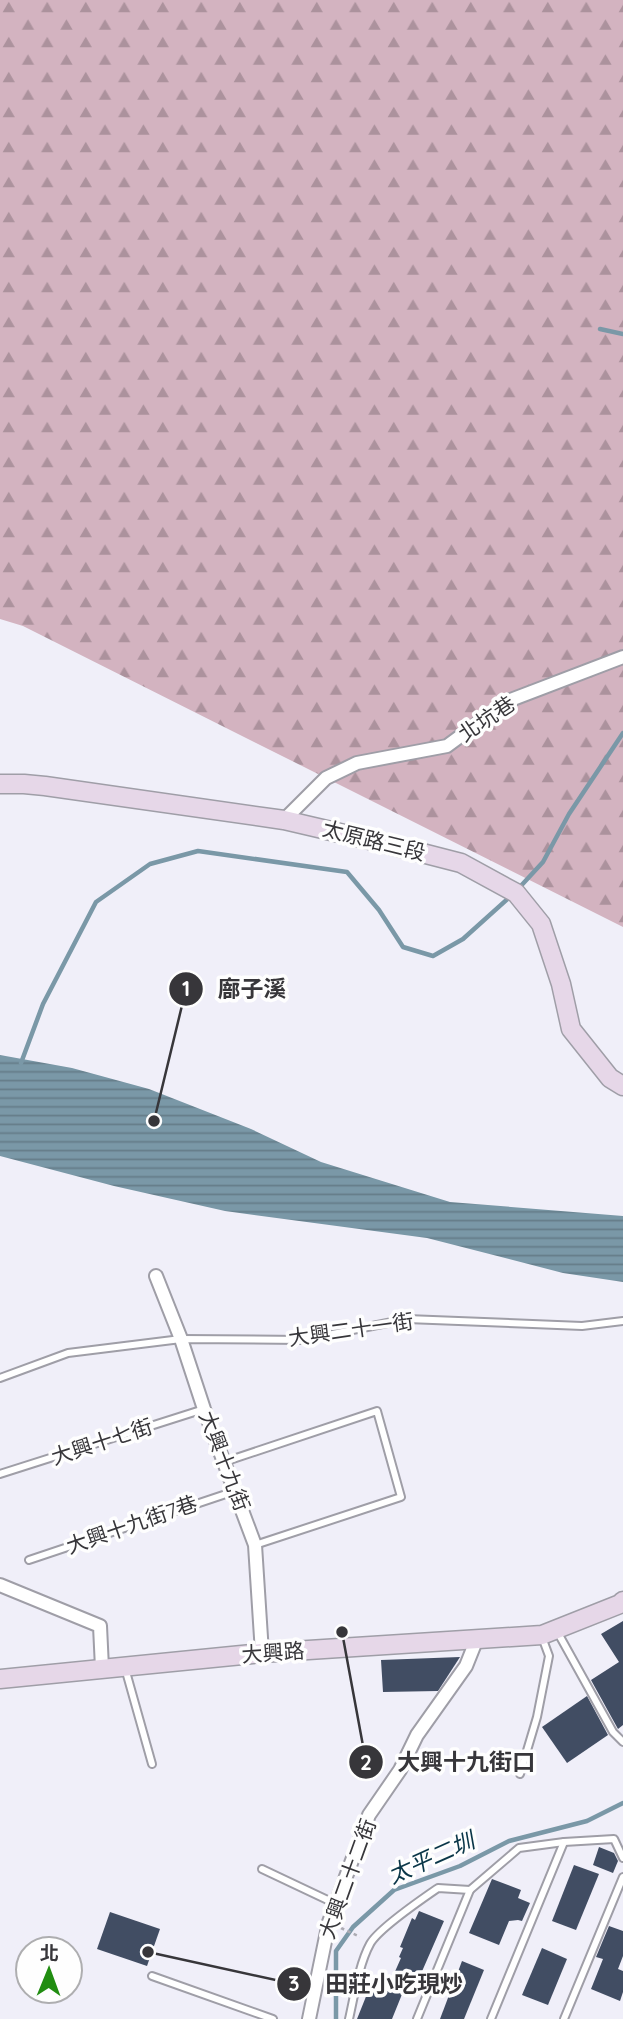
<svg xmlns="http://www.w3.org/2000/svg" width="623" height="2019" font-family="Quicksand,'Noto Sans TC',sans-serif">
<defs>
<pattern id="forest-firs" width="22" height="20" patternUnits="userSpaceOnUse" patternTransform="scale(1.75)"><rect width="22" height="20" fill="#d3b3c0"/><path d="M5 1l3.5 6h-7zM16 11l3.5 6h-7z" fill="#ac929d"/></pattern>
<pattern id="water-rules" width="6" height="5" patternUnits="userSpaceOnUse" patternTransform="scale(1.75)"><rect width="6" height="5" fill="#7a98a7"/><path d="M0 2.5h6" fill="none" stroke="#657d89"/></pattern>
</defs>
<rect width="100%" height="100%" fill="#f0eff9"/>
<path fill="url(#forest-firs)" d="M0 0H623V927L23 626 0 619Z"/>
<path fill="url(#water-rules)" d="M0 1055 72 1068 149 1089 251 1129 321 1162 450 1202 623 1216V1282L563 1273 427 1238 225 1211 114 1186 0 1156Z"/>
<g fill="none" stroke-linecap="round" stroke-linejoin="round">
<g stroke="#7a98a7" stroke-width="4.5">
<path d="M600 329 623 334"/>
<path d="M518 889 543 862 569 814 623 733"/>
<path d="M21 1063 43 1004 96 902 150 864 198 851 347 872 379 910 403 947 433 956 463 939 512 895"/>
<path d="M336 2019V1951L353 1927 394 1890 460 1866 509 1841 587 1821 623 1803"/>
</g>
</g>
<g fill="#414d63">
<path d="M623 1621V1725L618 1729 591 1680 619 1662 601 1634Z"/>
<path d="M460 1657 438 1691 383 1692 381 1660Z"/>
<path d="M587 1696 608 1735 567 1763 542 1727Z"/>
<path d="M599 1847 614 1853 618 1861 613 1873 593 1865Z"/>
<path d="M574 1865 599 1874 576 1930 552 1921Z"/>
<path d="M492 1879 521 1890 518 1898 530 1903 522 1921 518 1920 509 1921 499 1945 469 1933Z"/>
<path d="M419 1911 444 1921 420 1976 411 1972 392 2019H357L373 1979 389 1985 401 1958 399 1957 403 1948 400 1947 412 1918 415 1920Z"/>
<path d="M110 1912 160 1929 147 1966 97 1949Z"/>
<path d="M609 1926 623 1931V1956L618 1969 623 1971V1992L620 2001 591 1989 603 1959 596 1957Z"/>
<path d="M542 1948 567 1959 548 2005 522 1995Z"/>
<path d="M462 1961 484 1970 464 2019H440Z"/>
</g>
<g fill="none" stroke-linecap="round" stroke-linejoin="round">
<defs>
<g id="lane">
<path d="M0 1378 68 1353 181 1339 303 1340 407 1319 582 1326 623 1321"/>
<path d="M224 1462 377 1411 401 1497 255 1545"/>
<path d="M0 1474 204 1409"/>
<path d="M29 1560 235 1491"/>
<path d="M558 1633 613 1732 623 1742"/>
<path d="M125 1668 152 1764"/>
<path d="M520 1774 537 1717 549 1656 542 1637"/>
<path d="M262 1869 336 1904"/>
<path d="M152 1976 273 2019"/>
<path d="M349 2019C354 1997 359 1964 370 1944 378 1929 422 1899 438 1888L470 1890 519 1848 564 1842 614 1839 623 1858"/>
<path d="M417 2019 470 1890"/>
<path d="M491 2019 564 1842"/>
<path d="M564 2019 623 1877"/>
</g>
<g id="street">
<path d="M284 820 326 778 357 763 447 746 508 701 623 657"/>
<path d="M156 1276 181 1339 204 1409 255 1545 262 1653"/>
<path d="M0 1585 100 1626 102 1668"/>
<path d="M309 2019 329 1922 369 1815 400 1770 417 1735 466 1666 476 1641"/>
</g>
<g id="secondary">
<path d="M0 784H24L45 786 284 820 391 845 461 863 516 893 541 924 561 984 571 1029 610 1078 623 1086"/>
<path d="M0 1679 262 1653 542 1635 620 1604 623 1601"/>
</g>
</defs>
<use href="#lane" stroke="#9f9ea7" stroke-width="10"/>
<use href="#street" stroke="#9f9ea7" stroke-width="16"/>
<use href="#secondary" stroke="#9f9ea7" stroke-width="21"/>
<path stroke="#acabb3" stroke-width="2.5" stroke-dasharray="3.5 3.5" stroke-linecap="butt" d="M341 1928 360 1937"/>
<use href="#lane" stroke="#fff" stroke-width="6"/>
<use href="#street" stroke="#fff" stroke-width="12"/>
<use href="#secondary" stroke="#e6d7e8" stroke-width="18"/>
</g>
<g text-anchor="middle" stroke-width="7" stroke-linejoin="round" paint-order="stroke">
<g font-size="21" fill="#37363a" stroke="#fefefe">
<text transform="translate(487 719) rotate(-34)" y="7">北坑巷</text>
<text transform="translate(374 841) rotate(14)" y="7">太原路三段</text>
<text transform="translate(351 1330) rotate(-8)" y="7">大興二十一街</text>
<text transform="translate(102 1442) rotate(-18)" y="7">大興十七街</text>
<text transform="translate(224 1461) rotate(69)" y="7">大興十九街</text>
<text transform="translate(132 1525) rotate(-19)" y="7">大興十九街7巷</text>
<text transform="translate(273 1653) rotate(-4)" y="7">大興路</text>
<text transform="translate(348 1879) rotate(-70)" y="7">大興二十二街</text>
</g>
<g font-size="23" font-style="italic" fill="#0a3648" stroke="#fefefe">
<text transform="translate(431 1858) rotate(-24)" y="8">太平二圳</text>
</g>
</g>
<path fill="none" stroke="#37363a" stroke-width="2.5" d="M154 1121L186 989M342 1632L366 1762M148 1952L294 1984"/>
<g fill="#37363a" stroke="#fefefe" stroke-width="2.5">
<circle cx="154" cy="1121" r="7"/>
<circle cx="342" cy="1632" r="7"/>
<circle cx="148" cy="1952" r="7"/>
<circle cx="186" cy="989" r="18"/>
<circle cx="366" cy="1762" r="18"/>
<circle cx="294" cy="1984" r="18"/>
</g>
<g font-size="21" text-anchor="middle" font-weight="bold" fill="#fff">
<text x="186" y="996">1</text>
<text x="366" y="1770">2</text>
<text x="294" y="1991">3</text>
</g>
<g font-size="23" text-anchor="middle" font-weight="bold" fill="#37363a" stroke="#fefefe" stroke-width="7" stroke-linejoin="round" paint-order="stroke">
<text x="252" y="997">廍子溪</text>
<text x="466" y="1770">大興十九街口</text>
<text x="394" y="1992">田莊小吃現炒</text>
</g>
<g transform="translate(49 1970) rotate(1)"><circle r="33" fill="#fefefe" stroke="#aeaeb0" stroke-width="2"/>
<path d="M0-5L12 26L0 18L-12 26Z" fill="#218d11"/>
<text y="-10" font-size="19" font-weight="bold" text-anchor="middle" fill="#37363a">北</text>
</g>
</svg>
